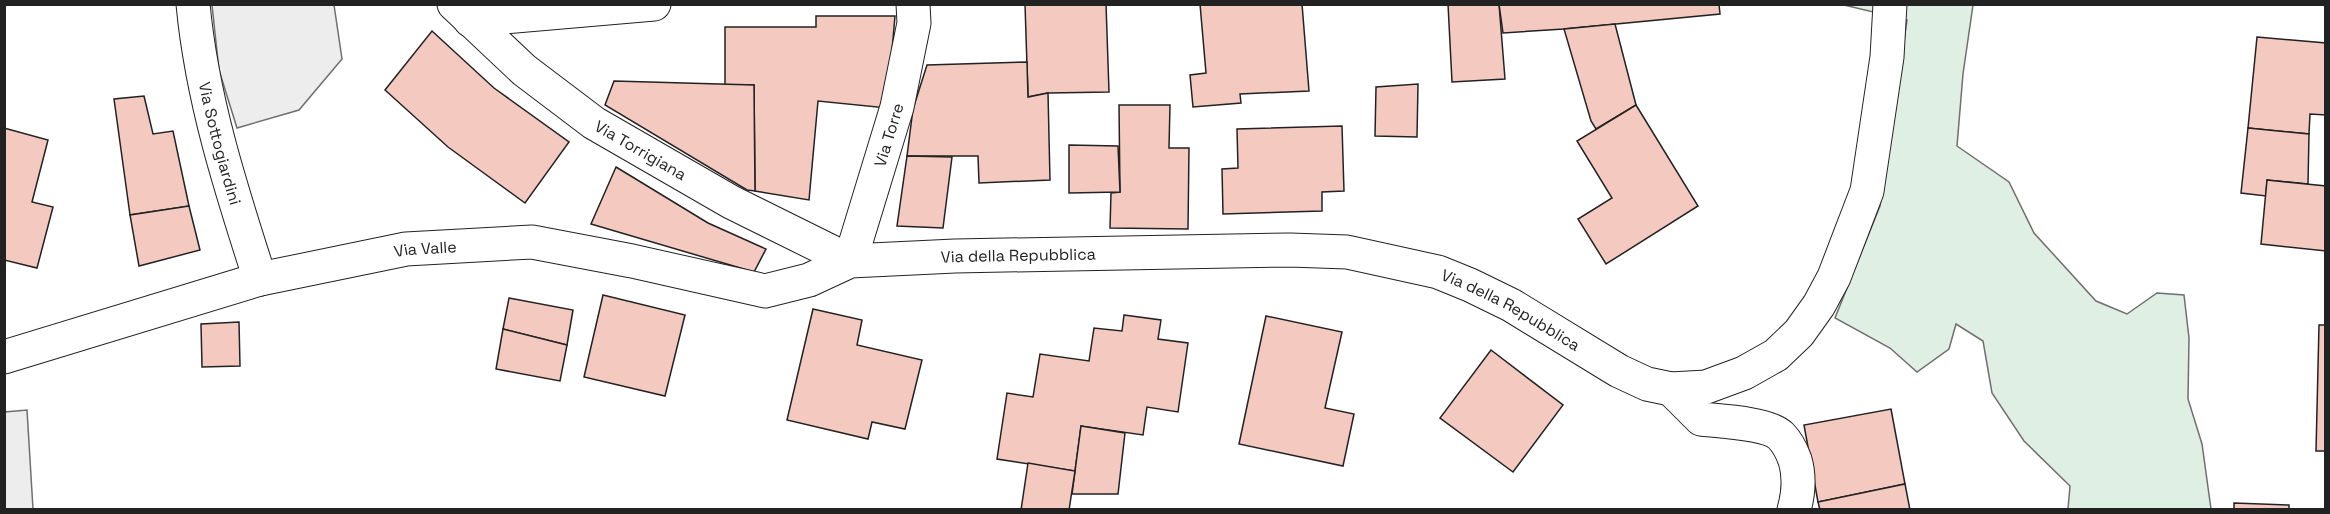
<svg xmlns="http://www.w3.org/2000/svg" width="2330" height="514" font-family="'Space Grotesk',sans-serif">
<rect width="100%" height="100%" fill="#fff"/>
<path fill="#e0efe3" stroke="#6f6f6f" stroke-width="1.5" d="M1844 5H1973L1963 74 1957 146 2009 182 2034 233 2096 301 2127 314 2157 293 2184 295 2189 338 2188 399 2202 444 2211 509H2068L2070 486 2024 441 1992 393 1983 341 1956 324 1949 349 1917 372 1890 348 1835 318 1880 206 1907 20Z"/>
<g fill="#ededed" stroke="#6f6f6f" stroke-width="1.5">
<path d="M212 5H334L342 59 299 110 237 128 219 70Z"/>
<path d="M27 410 33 509H5V412Z"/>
</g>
<g fill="#f3c9c0" stroke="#222" stroke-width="1.5">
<path d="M1025 4H1106L1109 92 1048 93 1028 97Z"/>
<path d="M1200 4H1302L1309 91 1240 94 1241 103 1193 107 1190 75 1206 73Z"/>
<path d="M1448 4H1499L1505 79 1452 82Z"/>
<path d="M1499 4H1719L1720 14 1564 29 1503 33Z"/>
<path d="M816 16H895L887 108 818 101 809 200 755 191 754 85H725V27H816Z"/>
<path d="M1615 24 1636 105 1596 129 1591 121 1564 29Z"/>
<path d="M432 31 494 88 569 142 525 203 448 147 385 90Z"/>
<path d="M2257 37 2326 43V115L2310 114 2309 134 2248 128Z"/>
<path d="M1027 62 1028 97 1048 93 1050 180 979 183 978 156H907L913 109 927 65Z"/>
<path d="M614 81 754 85 755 191 747 190 605 105Z"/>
<path d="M1418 84 1417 137 1375 136 1376 87Z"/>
<path d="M144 96 153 134 173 131 189 206 130 215 114 99Z"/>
<path d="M1119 105H1170L1169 148H1189L1188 229 1110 228 1111 193 1120 192Z"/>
<path d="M1636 105 1698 206 1606 264 1578 219 1612 198 1577 141Z"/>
<path d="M1342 126 1344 191 1322 192V211L1223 214 1222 169 1238 168 1237 129Z"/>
<path d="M4 128 48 140 32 202 53 207 37 268 4 260Z"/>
<path d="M2248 128 2309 134 2308 184 2267 180 2266 196 2241 193Z"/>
<path d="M1069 145 1118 146 1120 192 1069 193Z"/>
<path d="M907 156 952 157 943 228 897 226Z"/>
<path d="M616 167 708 223 766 249 754 272 591 224Z"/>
<path d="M2267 180 2326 186V251L2261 244Z"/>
<path d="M189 206 200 250 139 266 130 215Z"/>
<path d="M603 295 685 315 665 396 584 377Z"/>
<path d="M509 298 573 310 567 345 503 329Z"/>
<path d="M813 309 862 320 857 345 922 360 905 429 872 422 868 439 787 420Z"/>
<path d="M1124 315 1161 320 1158 339 1188 343 1178 412 1147 407 1143 435 1081 426 1075 471 997 459 1007 393 1033 397 1040 354 1089 361 1094 328 1122 331Z"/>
<path d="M1266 316 1342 332 1325 408 1354 414 1343 466 1239 444Z"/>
<path d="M239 322 240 366 202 367 201 324Z"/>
<path d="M2319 325H2326V451H2316Z"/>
<path d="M503 329 567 345 560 381 496 369Z"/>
<path d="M1491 350 1563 405 1513 472 1440 418Z"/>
<path d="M1891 409 1905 484 1818 502 1804 425Z"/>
<path d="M1081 426 1125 433 1118 494H1072Z"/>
<path d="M1028 463 1075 471 1069 510H1021Z"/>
<path d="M1905 484 1910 510H1820L1818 502Z"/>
<path d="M2234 503 2289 505V510H2234Z"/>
</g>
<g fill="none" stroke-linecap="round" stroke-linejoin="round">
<defs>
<g id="minor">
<path id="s1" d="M193 4C202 100 231 189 260 279"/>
<path id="s2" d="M454 4 524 70 594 123 731 202 850 261"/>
<path d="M470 20 654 4"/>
<path id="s3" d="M850 261 897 107 914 23 913 4"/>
<path id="s4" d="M4 357 260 279 406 249 532 242 632 261 765 291 809 280 850 261 955 256 1290 250 1347 252 1438 272 1470 285 1511 305 1619 371 1647 384 1671 389 1706 387 1744 373 1776 355 1799 333 1819 305 1834 277 1867 191 1887 57 1890 4"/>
<path d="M1671 389 1701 419C1719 421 1768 423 1781 436 1787 442 1792 452 1795 460 1800 477 1799 492 1794 510"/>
</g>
</defs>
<use href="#minor" stroke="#222" stroke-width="35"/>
<use href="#minor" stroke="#fff" stroke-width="33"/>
</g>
<g text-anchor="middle" stroke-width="4.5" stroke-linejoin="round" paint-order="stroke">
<g font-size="16" fill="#222" stroke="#fff">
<text dy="6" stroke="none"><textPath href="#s3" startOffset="132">Via Torre</textPath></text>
<text dy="6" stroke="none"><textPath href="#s1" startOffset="142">Via Sottogiardini</textPath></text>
<text dy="6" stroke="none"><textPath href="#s2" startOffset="238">Via Torrigiana</textPath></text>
<text dy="6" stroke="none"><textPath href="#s4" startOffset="436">Via Valle</textPath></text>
<text dy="6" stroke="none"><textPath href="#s4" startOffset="1040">Via della Repubblica</textPath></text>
<text dy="6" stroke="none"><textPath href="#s4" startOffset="1544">Via della Repubblica</textPath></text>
</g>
</g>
<rect width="2330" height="514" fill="none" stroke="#222222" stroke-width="12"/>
</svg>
